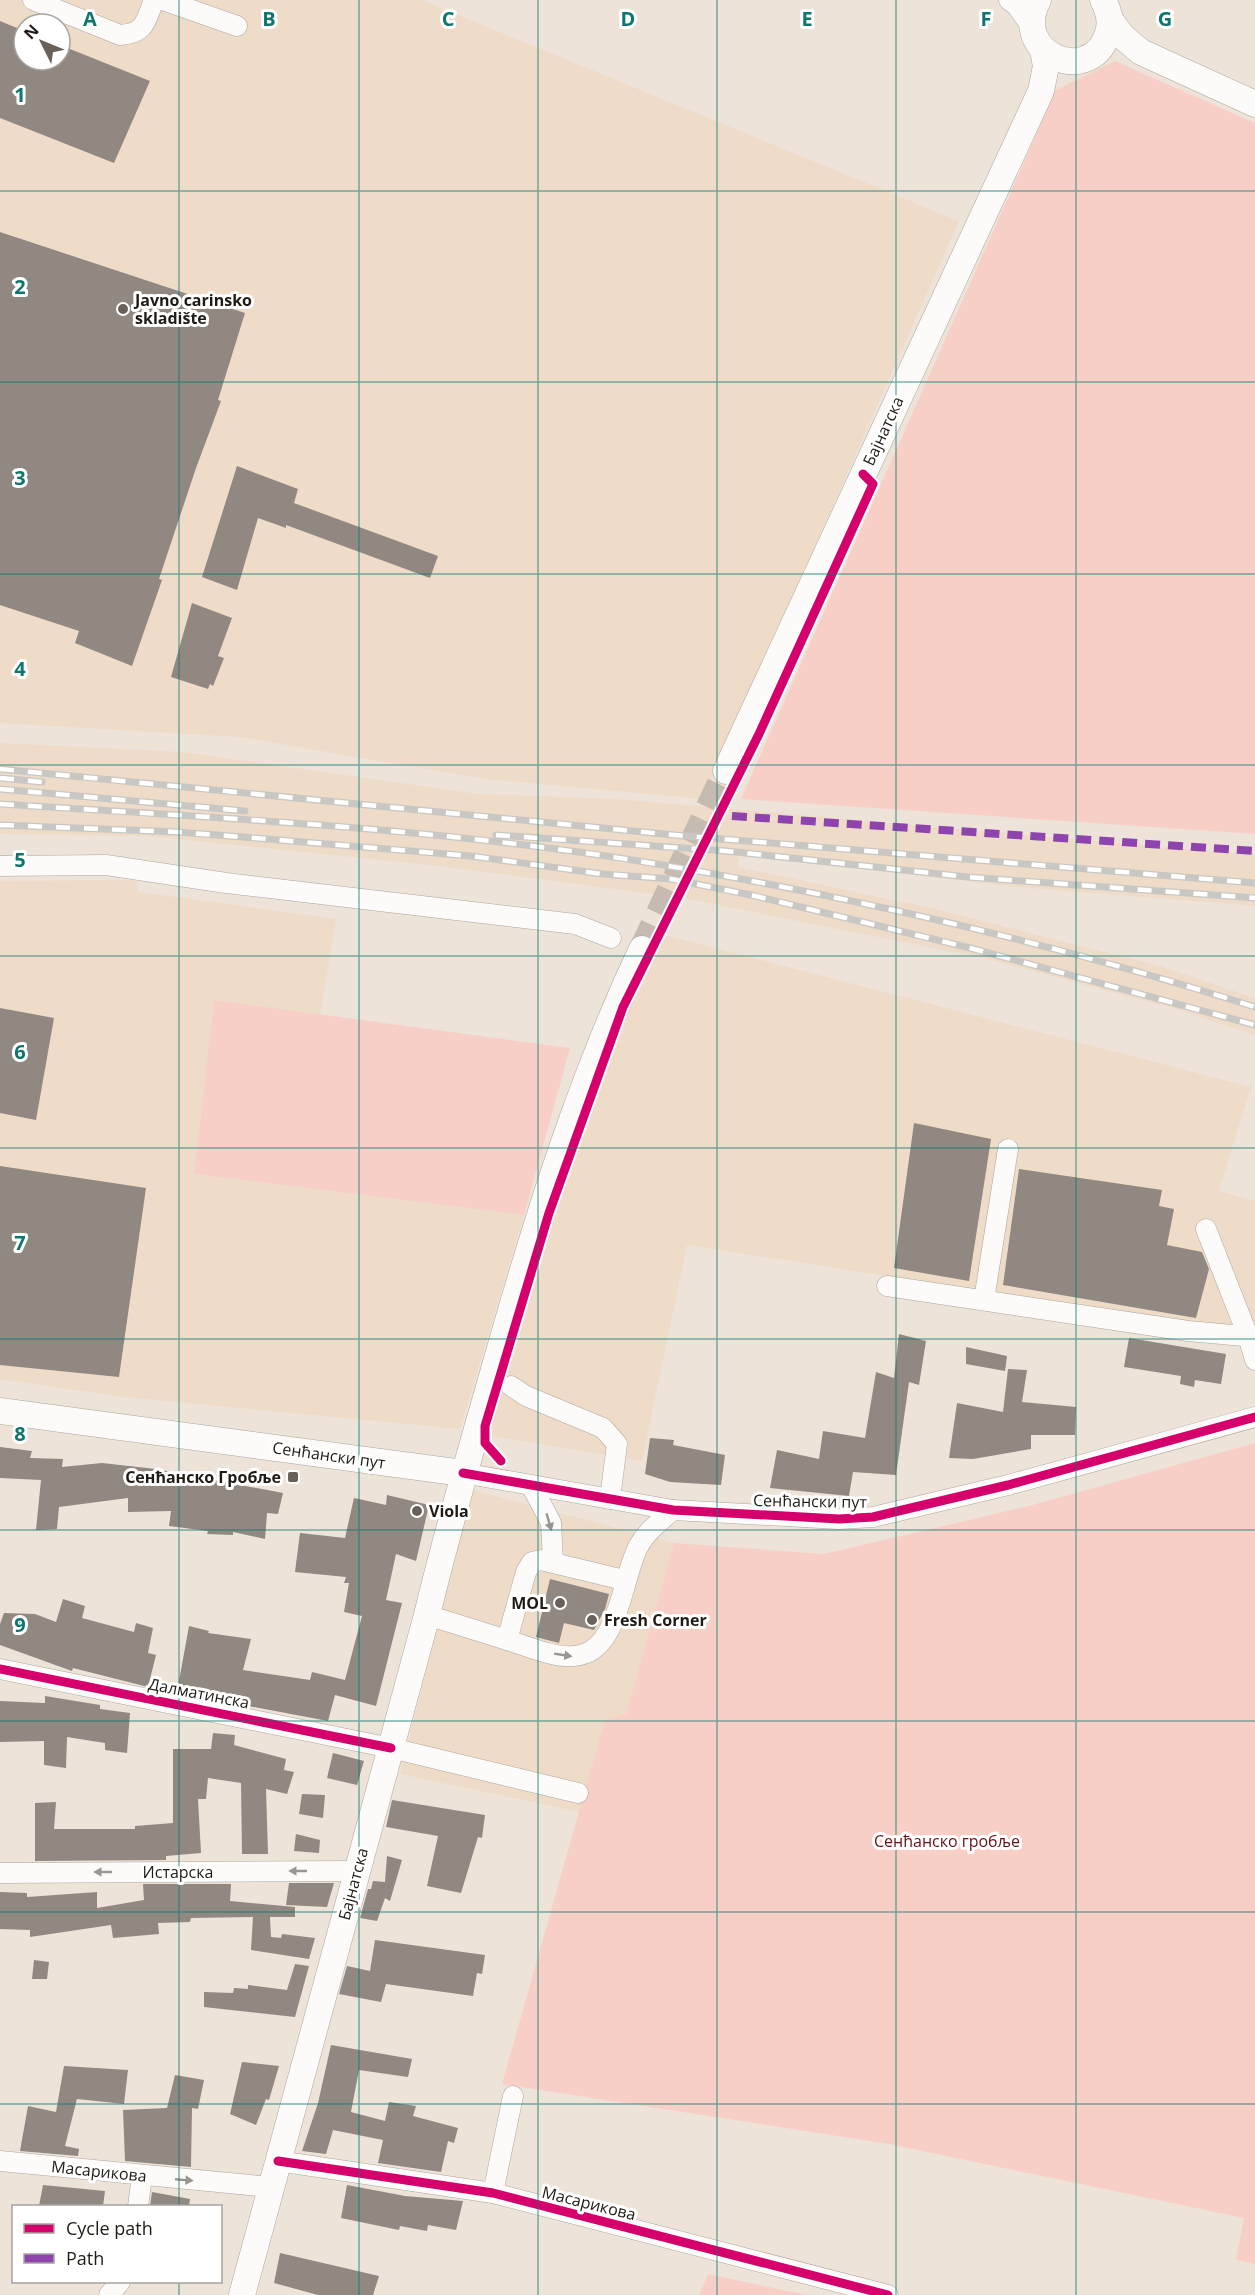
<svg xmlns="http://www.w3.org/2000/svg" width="1255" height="2295" font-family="'Open Sans',sans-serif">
<rect width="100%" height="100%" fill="#eee3d8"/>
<g fill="#eedcc9" fill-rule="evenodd">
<path d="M0 0H422L959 221 703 799 486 779 239 737 0 723ZM24 24H60V60H24Z"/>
<path d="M0 743 183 752 478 794 616 799 1255 855V906L1017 887 739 854 738 867 935 909 1160 966 1255 998V1035L1173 1008 983 958 684 898 439 866 147 836 0 834Z"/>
<path d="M136 880 139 892 336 919 320 1015 214 1000 194 1174 524 1215 460 1429 124 1397 0 1379V881Z"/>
<path d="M661 934 1251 1087 1219 1191 1255 1201V1333L687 1245 642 1461 485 1435 551 1226 630 1001Z"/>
<path d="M472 1490 674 1543 626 1714 605 1720 580 1812 400 1774Z"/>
</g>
<g fill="#f7cfc7">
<path d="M1115 61 1255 123V834L741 799 1056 90Z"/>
<path d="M214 1000 570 1048 524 1215 194 1174Z"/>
<path d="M1255 1443V2264L1236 2260 1244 2218 889 2144 502 2084 605 1720 626 1714 674 1543 824 1554 1029 1506Z"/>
<path d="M708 2274 806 2295H699Z"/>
</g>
<g fill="#908881">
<path d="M0 21 24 31V60H60V45L150 81 114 163 0 118Z"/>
<path d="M0 232 245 313 218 400 221 401 196 468 159 579 162 580 132 666 75 643 79 631 0 605Z"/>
<path d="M237 466 298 489 294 503 438 556 430 578 286 525V528L258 518 237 590 202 577Z"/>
<path d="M192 603 232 618 218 656 224 658 213 686 210 684 208 689 171 677Z"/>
<path d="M0 1008 54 1018 36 1120 0 1113Z"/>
<path d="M914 1123 991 1139 969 1281 894 1268Z"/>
<path d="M0 1166 146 1188 119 1377 0 1365Z"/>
<path d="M1019 1169 1162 1190 1159 1206 1174 1209 1167 1245 1202 1252 1209 1269 1196 1318 1003 1285Z"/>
<path d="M899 1334 926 1341 919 1385 909 1382 896 1475 853 1472 849 1496 770 1488 777 1450 819 1459 823 1431 865 1438 876 1372 894 1378Z"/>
<path d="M1129 1338 1226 1354 1221 1384 1195 1380 1194 1387 1180 1384 1181 1376 1124 1367Z"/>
<path d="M966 1347 1007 1356 1005 1371 966 1364Z"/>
<path d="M1008 1369 1027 1370 1022 1402 1076 1407 1075 1435H1031V1449L973 1459 949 1458 957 1403 1003 1412Z"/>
<path d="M650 1438 674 1440 673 1445 725 1455 721 1485 670 1482 645 1474Z"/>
<path d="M0 1447 32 1451 30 1458 63 1459 62 1467 102 1463 156 1469 283 1493 278 1514 267 1513 265 1539 233 1532V1535L207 1534 208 1531 169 1526 171 1511 128 1512V1498L59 1507 57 1529 36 1530 41 1480 0 1478Z"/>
<path d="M387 1495 429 1505 416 1561 396 1554 386 1600 402 1603 376 1706 335 1695 328 1721 222 1701 223 1699 177 1692 189 1626 209 1631 208 1633 251 1639 243 1670 310 1680 312 1672 345 1680 362 1616 344 1612 349 1583H344L346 1577 295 1572 300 1533 345 1538 354 1498 386 1505Z"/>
<path d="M550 1579 609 1594 605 1609 594 1630 564 1623 559 1643 536 1637Z"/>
<path d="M63 1599 85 1606 82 1618 134 1632 136 1623 153 1628 148 1653 156 1655 148 1687 73 1668 72 1671 0 1645V1624L4 1613 35 1614 56 1622Z"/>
<path d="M45 1696 100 1705V1709L130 1713 127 1753 105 1750V1743L67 1737 66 1768 44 1765V1741L0 1742V1701L45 1703Z"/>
<path d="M213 1733 235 1735 234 1745 286 1759 284 1770 294 1772 287 1794 266 1789 268 1854H242L241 1783 208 1778 206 1799H198L201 1853 166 1856V1860L35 1861V1803L56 1802 54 1829H135V1826L173 1823V1749H211Z"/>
<path d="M333 1753 364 1761 357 1785 327 1778Z"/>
<path d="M302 1794 325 1795 323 1818 299 1814Z"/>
<path d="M392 1800 485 1815 482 1838 478 1837 461 1893 427 1886 438 1836 386 1827Z"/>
<path d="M296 1834 320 1840 319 1853 294 1851Z"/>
<path d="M387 1856 402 1860 390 1901 385 1898 377 1921 360 1918 368 1889H371L373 1881 385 1882Z"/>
<path d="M289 1883H334L327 1907 286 1905Z"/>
<path d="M143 1884H231L230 1901 295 1907V1917H270L271 1937 281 1938 282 1934 315 1938 309 1959 251 1950 253 1917 191 1918 190 1922 158 1923 159 1934 113 1938 111 1925 30 1937V1930L0 1929V1892L27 1893V1897L97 1892V1908L144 1900Z"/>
<path d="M375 1940 485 1955 482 1974 477 1973 473 1996 386 1984 381 2002 339 1994 347 1966 370 1971Z"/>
<path d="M34 1960 49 1962 47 1979H32Z"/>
<path d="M295 1964 309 1966 295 2017 204 2007V1992L233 1993 234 1988 248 1989V1985L287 1990Z"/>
<path d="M331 2045 412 2059 408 2077 359 2070 351 2112 385 2121 389 2102 416 2106 413 2116 458 2128 454 2143 448 2141 441 2172 378 2163 383 2140 333 2130 326 2154 302 2151 318 2103Z"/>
<path d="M242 2062 279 2066 269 2100 266 2099 256 2125 230 2114Z"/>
<path d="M64 2066 128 2070 124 2104 77 2099 65 2146 79 2149 78 2156 20 2151 28 2106 56 2112Z"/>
<path d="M175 2075 204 2080 198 2109 192 2108 191 2167 125 2161 123 2110 167 2108Z"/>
<path d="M43 2185 105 2191 103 2206H39Z"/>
<path d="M347 2185 405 2196 463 2201 456 2230 428 2225 427 2231 400 2226 399 2230 341 2218Z"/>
<path d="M152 2192 190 2199 189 2206H150Z"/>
<path d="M280 2253 379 2276 373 2295H318L274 2283Z"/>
</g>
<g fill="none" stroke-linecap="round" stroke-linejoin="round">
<path stroke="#c5bbb1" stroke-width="26" stroke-dasharray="26 13" stroke-linecap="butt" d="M642 949 726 771"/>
<defs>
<g id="minor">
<path d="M33 0 120 35C146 33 145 22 154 0"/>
<path d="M163 0 237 26"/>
<path d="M1009 0 1017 6 1032 28"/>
<path d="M0 866 106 865 226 883 575 924 611 938"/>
<path d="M1206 1229 1248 1336 1255 1360"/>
<path d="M887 1286 1188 1331 1255 1337"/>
<path d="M984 1300 1008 1149"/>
<path d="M511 1386 526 1396 603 1428 617 1444 610 1499"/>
<path d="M463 1473 673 1510 839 1519 873 1517 1008 1485 1255 1417"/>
<path d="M531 1485 551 1523 553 1562"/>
<path d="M427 1615 507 1640 526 1572 532 1562 541 1560 624 1580"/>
<path d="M507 1640C527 1646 553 1658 574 1656 619 1653 621 1581 638 1547 646 1532 660 1521 673 1510"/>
<path d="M0 1669 391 1748 578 1793"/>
<path d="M0 1873 357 1871"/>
<path d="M0 2161 270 2187"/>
<path d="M278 2161 493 2193 888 2295"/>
<path d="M493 2193 513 2096"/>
<path d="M138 2206 142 2176"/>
<path d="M109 2295 120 2282"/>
</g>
<g id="major">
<path d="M1038 0C1010 53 1088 87 1107 36 1112 24 1109 11 1103 0"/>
<path d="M1110 20 1123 37 1141 52 1255 104"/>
<path d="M726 771 1041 91 1046 66 1043 50"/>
<path d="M0 1411 463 1473"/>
<path d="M242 2295 427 1615C448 1527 474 1440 499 1352 538 1215 581 1078 642 949"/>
</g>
</defs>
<use href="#minor" stroke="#ada59d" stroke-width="21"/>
<use href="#major" stroke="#ada59d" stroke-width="27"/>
<use href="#minor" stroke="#fcfbf9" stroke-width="20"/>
<use href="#major" stroke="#fcfbf9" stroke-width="26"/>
<defs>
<g id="rail">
<path d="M0 769 674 835 1255 883"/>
<path d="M0 778 42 782"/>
<path d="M0 789 245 811"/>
<path d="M0 804C219 818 441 828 657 864 859 898 1060 945 1255 1007"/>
<path d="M0 825 178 832 255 838 471 856 602 874 671 879 751 895 970 948 1255 1025"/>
<path d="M496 835 726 851 968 877 1255 898"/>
</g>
</defs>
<use href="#rail" stroke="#c9c7c4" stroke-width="7"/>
<use href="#rail" stroke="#fff" stroke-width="4.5" stroke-dasharray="14" stroke-linecap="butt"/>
<path stroke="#8e44ad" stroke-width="8" stroke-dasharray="15 8" stroke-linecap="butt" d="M732 816 1255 851"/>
<defs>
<g id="cycleway">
<path d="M501 1461 485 1443V1426L549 1213 623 1007 759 734 873 484 863 474"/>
<path d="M463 1473 673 1510 839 1519 873 1517 1008 1485 1255 1417"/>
<path d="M0 1669 391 1748"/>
<path d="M278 2161 493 2193 888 2295"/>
</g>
</defs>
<use href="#cycleway" stroke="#fff" stroke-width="13"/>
<use href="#cycleway" stroke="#d6006c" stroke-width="9"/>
</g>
<defs><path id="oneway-solid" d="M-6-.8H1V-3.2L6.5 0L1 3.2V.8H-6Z" transform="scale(1.5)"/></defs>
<g fill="#999692">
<use href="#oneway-solid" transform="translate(549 1522) rotate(74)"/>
<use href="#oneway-solid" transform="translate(563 1655) rotate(9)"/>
<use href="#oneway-solid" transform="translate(298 1871) rotate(180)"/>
<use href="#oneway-solid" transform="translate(103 1872) rotate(180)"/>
<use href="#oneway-solid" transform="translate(184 2180) rotate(5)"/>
</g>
<path fill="none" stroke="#0f766e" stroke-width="1.5" stroke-opacity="0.55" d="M179 0V2206M359 0V2295M538 0V2295M717 0V2295M896 0V2295M1076 0V2295M0 191H1255M0 382H1255M0 574H1255M0 765H1255M0 956H1255M0 1148H1255M0 1339H1255M0 1530H1255M0 1721H1255M0 1912H1255M0 2104H1255M179 2282V2295"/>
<g fill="#696059" stroke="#fff" stroke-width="2">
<circle cx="123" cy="309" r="6"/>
<rect x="287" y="1471" width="12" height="12" rx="3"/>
<circle cx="417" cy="1511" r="6"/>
<circle cx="560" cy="1603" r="6"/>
<circle cx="592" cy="1620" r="6"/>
</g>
<g text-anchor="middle" stroke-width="6" stroke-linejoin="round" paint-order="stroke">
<g font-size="16" font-weight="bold" fill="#211a14" stroke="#fff" text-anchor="start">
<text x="135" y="306">Javno carinsko<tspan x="135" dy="18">skladište</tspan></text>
<text x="281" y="1483" text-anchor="end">Сенћанско Гробље</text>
<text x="429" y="1517">Viola</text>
<text x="548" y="1609" text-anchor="end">MOL</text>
<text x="604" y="1626">Fresh Corner</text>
</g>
<g font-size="16" fill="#211a14" stroke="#fff">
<text transform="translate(883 431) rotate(-65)" y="6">Бајнатска</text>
<text transform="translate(329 1455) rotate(8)" y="6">Сенћански пут</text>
<text transform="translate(810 1501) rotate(1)" y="6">Сенћански пут</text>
<text transform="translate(199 1693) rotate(11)" y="6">Далматинска</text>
<text x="178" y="1878">Истарска</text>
<text transform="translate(353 1884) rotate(-75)" y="6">Бајнатска</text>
<text transform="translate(99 2171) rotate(6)" y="6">Масарикова</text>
<text transform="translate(589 2203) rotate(14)" y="6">Масарикова</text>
</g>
<g font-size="16" fill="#681015" stroke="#fff">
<text x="947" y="1847">Сенћанско гробље</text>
</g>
</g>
<g font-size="20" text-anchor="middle" font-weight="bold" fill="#0f766e" stroke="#fff" stroke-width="6" stroke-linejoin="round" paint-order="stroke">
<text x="90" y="26">A</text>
<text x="269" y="26">B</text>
<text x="448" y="26">C</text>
<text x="628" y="26">D</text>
<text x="807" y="26">E</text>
<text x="986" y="26">F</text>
<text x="1165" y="26">G</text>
<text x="20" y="102">1</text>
<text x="20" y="294">2</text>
<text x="20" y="485">3</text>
<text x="20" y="676">4</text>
<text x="20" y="867">5</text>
<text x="20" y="1059">6</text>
<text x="20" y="1250">7</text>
<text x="20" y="1441">8</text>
<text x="20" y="1632">9</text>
</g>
<rect x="12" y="2205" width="210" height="78" fill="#ffffff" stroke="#a6a3a1" stroke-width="1.5"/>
<rect x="24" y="2224" width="30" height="9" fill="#d6006c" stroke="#a6a3a1" stroke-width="1.5"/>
<text x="66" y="2235" font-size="18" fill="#211a14">Cycle path</text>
<rect x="24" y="2254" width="30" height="9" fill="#8e44ad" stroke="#a6a3a1" stroke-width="1.5"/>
<text x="66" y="2265" font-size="18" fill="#211a14">Path</text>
<g transform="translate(42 42) rotate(313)"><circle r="28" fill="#ffffff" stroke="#a6a3a1" stroke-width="1.5"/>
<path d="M0-4.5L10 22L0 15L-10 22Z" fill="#696059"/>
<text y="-9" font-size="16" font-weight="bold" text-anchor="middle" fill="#211a14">N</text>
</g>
</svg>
